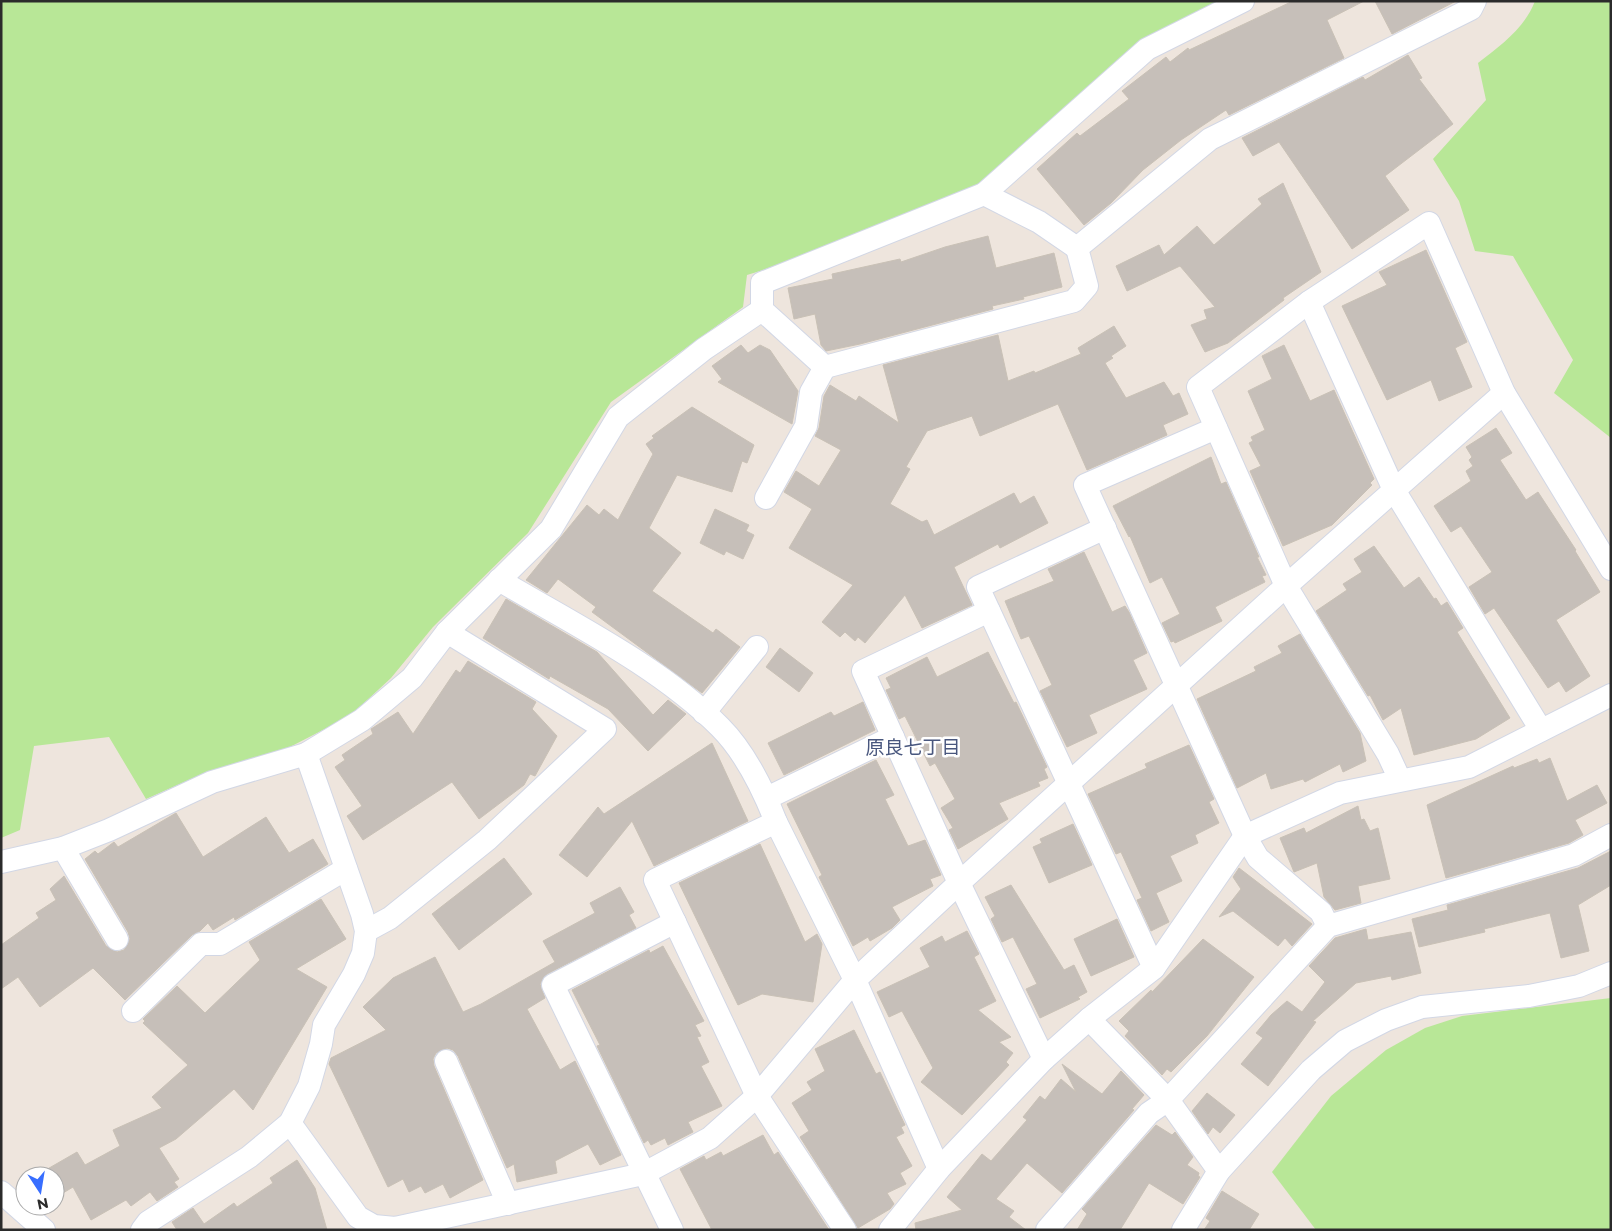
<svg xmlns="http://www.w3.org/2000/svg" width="1612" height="1231" font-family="Montserrat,'Noto Sans JP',sans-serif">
<rect width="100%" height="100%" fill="#eee5dd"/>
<g fill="#b8e797">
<path d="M1 1H1220L1139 43 978 184 817 253 747 275 743 307 611 402 528 533 433 627 391 678 350 716 286 749 205 773 146 799 109 737 34 746 20 830 1 838Z"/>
<path d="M1535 1H1611V438L1554 393 1573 360 1513 256 1475 251 1459 201 1433 159 1486 100 1478 63C1500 46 1525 28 1535 1Z"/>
<path d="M1611 998V1230H1316L1272 1172 1331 1096 1386 1050 1425 1028 1462 1016Z"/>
</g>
<g fill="#c6bfb9" stroke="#c9c1b6">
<path d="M1293 1H1364L1327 20 1344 58 1229 115 1226 110 1181 140 1143 170 1111 203 1084 225 1037 169 1077 133 1080 136 1129 99 1122 91 1166 57 1170 62 1188 48 1189 50Z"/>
<path d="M1375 1H1456L1392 34Z"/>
<path d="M1408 55 1422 78 1419 79 1453 124 1385 176 1409 210 1352 249 1279 142 1253 156 1242 138 1363 77 1365 80Z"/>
<path d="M1283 183 1321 272 1283 298 1284 300 1228 343 1205 352 1191 325 1207 319 1204 310 1215 307 1180 266 1127 291 1116 266 1159 245 1164 255 1197 226 1214 245 1262 204 1258 199Z"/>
<path d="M988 236 996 268 1054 253 1062 287 1023 297 1024 299 992 306 993 309 860 344 826 351 821 345 815 314 794 319 788 288 833 279 832 274 900 259 901 262 945 247Z"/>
<path d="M1426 250 1467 342 1455 348 1472 387 1439 401 1431 380 1387 400 1342 306 1387 285 1379 272Z"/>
<path d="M1114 326 1126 346 1111 356 1113 358 1105 363 1126 398 1164 382 1173 396 1179 393 1188 414 1163 425 1167 435 1087 470 1058 404 980 436 972 416 927 431 906 467 910 469 890 504 922 522 927 520 934 535 1014 493 1020 504 1034 496 1048 523 1000 548 998 544 954 567 972 605 922 628 905 595 865 643 858 637 855 641 845 632 840 637 822 622 853 585 789 548 812 509 784 492 796 471 819 486 841 450 815 436 819 428 824 396 830 385 856 401 859 396 899 423 883 365 998 335 1008 381 1034 371 1035 373 1081 354 1078 348Z"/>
<path d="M741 345 748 353 760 345 770 350 798 391 792 424 718 382 722 379 712 366Z"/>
<path d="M1284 345 1310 401 1334 390 1374 479 1370 483 1372 485 1332 525 1283 546 1250 471 1261 466 1249 443 1253 441 1251 437 1265 430 1248 391 1272 379 1262 356Z"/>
<path d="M692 407 754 445 747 463 742 461 732 492 677 475 649 528 681 553 652 591 713 633 716 629 740 647 702 693 592 612 596 607 558 579 547 593 526 580 587 505 599 515 604 509 618 520 653 454 646 444 654 438 652 436Z"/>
<path d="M1496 428 1512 453 1500 460 1526 500 1538 492 1576 550 1575 551 1600 592 1556 620 1590 676 1566 692 1559 681 1548 688 1494 608 1485 614 1469 587 1492 572 1461 526 1451 532 1434 506 1471 481 1466 471 1473 466 1469 460 1472 457 1466 447Z"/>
<path d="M1211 457 1221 484 1226 482 1259 557H1257L1266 575 1262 576 1265 582 1215 607 1222 621 1175 643 1174 641 1171 642 1162 623 1180 614 1162 577 1150 583 1130 536 1129 537 1113 506Z"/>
<path d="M715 509 749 525 746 531 754 535 743 559 726 551 724 555 700 543Z"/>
<path d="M1374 546 1404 588 1419 577 1434 599 1436 598 1441 606 1447 602 1463 628 1457 632 1510 718 1476 739 1414 755 1401 708 1383 720 1370 695 1368 696 1316 611 1347 590 1343 584 1362 572 1354 559Z"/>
<path d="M1084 552 1112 612 1125 606 1129 612 1147 653 1133 660 1147 689 1089 715 1097 733 1067 747 1040 691 1052 685 1029 636 1021 639 1005 601 1054 581 1048 569Z"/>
<path d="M506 599 597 652 653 715 668 700 686 714 648 751 608 709 550 676 549 679 483 638Z"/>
<path d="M1300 634 1360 733 1366 761 1343 772 1340 764 1305 782 1303 779 1271 789 1266 773 1237 788 1197 699 1256 671 1254 667 1282 653 1278 646Z"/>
<path d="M780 648 813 673 799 692 766 667Z"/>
<path d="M988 652 1014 703 1016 702 1047 767 1044 769 1048 778 1038 782 1040 786 999 803 1008 819 958 849 949 830 953 828 941 808 955 799 935 763 930 766 905 716 899 719 886 690 891 688 886 678 927 657 937 677Z"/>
<path d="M468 661 536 702 532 709 557 736 535 776 530 774 524 785 479 819 452 782 363 840 347 816 362 806 335 767 345 760 342 755 373 734 371 729 398 712 413 734 456 670 460 673Z"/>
<path d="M863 702 875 730 784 775 768 743 831 712 834 716Z"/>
<path d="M712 743 748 821 654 866 632 821 587 877 559 855 598 807 604 814Z"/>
<path d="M1189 745 1214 799 1209 802 1219 823 1195 835 1198 843 1170 856 1182 881 1156 893 1169 922 1151 931 1137 900 1142 898 1121 852 1116 854 1088 794 1147 768 1145 764Z"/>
<path d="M1550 758 1567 801 1597 785 1607 803 1575 820 1583 835 1569 843 1446 878 1427 805 1513 766 1514 768 1537 759 1539 763Z"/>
<path d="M876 760 894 795 885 799 908 846 925 840 941 875 930 879 933 886 892 907 900 920 892 928 870 941 868 937 853 946 819 877 822 875 787 804Z"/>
<path d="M1358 806 1361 820 1364 819 1370 831 1378 828 1390 879 1358 886 1361 903 1335 910 1324 897 1317 863 1294 872 1280 838 1304 828 1306 833Z"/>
<path d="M176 813 203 857 266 817 289 853 313 839 328 864 235 920 234 917 213 930 208 923 200 931 192 935 125 1000 93 968 40 1007 18 977 1 989V945L39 918 36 913 56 900 50 889 64 876 106 946 117 952 124 950 130 939 128 932 85 859 95 851 98 854 114 842 118 847Z"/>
<path d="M1073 824 1092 865 1049 883 1033 847 1042 843 1040 839Z"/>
<path d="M760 844 805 942 817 934 822 944 813 1002 762 994 738 1005 679 883Z"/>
<path d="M1611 851V885L1578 905 1589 951 1561 958 1550 913 1484 929 1485 932 1419 947 1412 919 1448 910 1447 905 1578 868Z"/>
<path d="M504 858 532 894 459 950 432 914Z"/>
<path d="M1239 868 1312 924 1292 946 1285 938 1278 946 1233 911 1219 917 1241 889 1233 877Z"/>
<path d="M1011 885 1064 970 1074 965 1087 992 1078 997 1080 999 1040 1018 1026 989 1037 984 1013 937 1002 942 991 919 995 916 985 897Z"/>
<path d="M620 887 634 912 629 915 636 928 547 974 540 984 545 998 527 1009 560 1070 575 1061 621 1155 600 1165 588 1144 555 1161 557 1173 517 1182 514 1164 507 1168 458 1056 453 1050 447 1048 436 1053 433 1059 434 1066 483 1180 450 1198 443 1184 425 1193 421 1186 409 1192 403 1179 388 1187 329 1064 331 1058 386 1030 363 1007 393 978 435 957 463 1012 481 1004 555 962 543 941 595 913 590 903Z"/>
<path d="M321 899 346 939 296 969 327 987 253 1110 234 1089 176 1139 159 1148 179 1179 174 1182 178 1187 157 1201 150 1192 131 1206 126 1200 91 1220 73 1187 58 1196 55 1191V1176H47L44 1171 77 1152 85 1165 120 1146 113 1130 162 1108 152 1097 188 1065 143 1023 145 1021 143 1019 177 986 205 1013 260 960 249 942Z"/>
<path d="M1117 919 1134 957 1091 976 1074 939Z"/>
<path d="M1366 929 1368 940 1411 932 1421 973 1392 980 1391 976 1356 983 1313 1021 1316 1022 1268 1086 1241 1064 1263 1038 1256 1033 1271 1015 1287 1001 1302 1012 1325 982 1309 966 1335 938Z"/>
<path d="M967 931 979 954 974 957 996 1001 978 1010 1011 1037 999 1042 1013 1053 1006 1062 1009 1065 962 1115 921 1082 933 1068 902 1011 889 1017 877 992 930 967 920 948 942 936 945 942Z"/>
<path d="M1203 939 1254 977 1207 1036 1171 1072 1167 1069 1162 1075 1125 1036 1129 1031 1119 1021 1151 990 1152 992Z"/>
<path d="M663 946 704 1021 695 1025 701 1036 697 1037 709 1062 701 1066 722 1106 688 1122 693 1132 668 1145 665 1138 651 1145 648 1140 644 1143 597 1046 600 1045 572 990 649 950 650 953Z"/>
<path d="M854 1030 876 1074 880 1072 905 1125 901 1127 904 1133 896 1137 912 1166 900 1173 906 1184 887 1193 894 1204 890 1209 858 1228 800 1137 809 1131 792 1103 812 1090 807 1082 825 1071 815 1049Z"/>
<path d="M1062 1064 1102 1094 1121 1071 1144 1095 1132 1109 1134 1110 1062 1193 1027 1163 996 1199 1014 1211 1009 1217 1026 1230H916L915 1223 962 1210 947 1197 982 1154 991 1161 1027 1120 1023 1117 1040 1096 1045 1100 1061 1079 1076 1092Z"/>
<path d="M1207 1093 1235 1115 1220 1133 1213 1127 1208 1134 1192 1111Z"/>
<path d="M1156 1125 1172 1135 1175 1132 1193 1157 1187 1165 1199 1173 1198 1176 1200 1177 1183 1204 1149 1183 1120 1230H1077L1087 1214 1082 1209Z"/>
<path d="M763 1135 774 1155 778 1152 829 1230H712L680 1169 704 1156 706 1160 721 1152 723 1156Z"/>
<path d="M297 1160 315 1188 327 1230H177L172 1222 193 1208 204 1224 234 1203 237 1207 273 1183 270 1178Z"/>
<path d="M1222 1191 1259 1214 1249 1230H1204L1210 1221 1206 1218Z"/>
</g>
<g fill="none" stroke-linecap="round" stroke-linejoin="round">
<defs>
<g id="street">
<path d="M1243 1 1147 49 984 194 762 283V310L825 367 1074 301 1087 286 1077 248 1210 139 1471 9 1475 1"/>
<path d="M984 194 1039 222 1077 248"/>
<path d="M1309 302 1394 490 1541 730"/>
<path d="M1216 428 1085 485 1245 836 1258 858 1321 912 1328 926"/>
<path d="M766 498 806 426 811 392 825 367"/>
<path d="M1105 528 978 587 1154 968"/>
<path d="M499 580C573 624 659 666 720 727 746 753 763 789 776 822L855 980 939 1169"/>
<path d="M989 611 863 671 959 883 1044 1059"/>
<path d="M704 713 757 647"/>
<path d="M1400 780 1388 754 1286 586 1198 387 1309 302 1429 223 1504 393 1611 569"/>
<path d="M767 798 893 737"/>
<path d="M776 822 655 880 757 1096 845 1230"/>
<path d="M63 848 117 939"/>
<path d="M1 862 63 848 109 830 212 782 306 754 362 720 412 678 447 632 551 529 618 417 704 349 762 310"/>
<path d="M366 931 390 918 487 840 605 729 447 632"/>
<path d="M133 1011 201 944H220L346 869"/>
<path d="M1089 1019 1168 1100 1219 1171"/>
<path d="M446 1061 508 1204"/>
<path d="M290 1123 358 1217 374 1226 395 1228 643 1174 710 1138 757 1096 855 980 959 883 1286 586 1504 393"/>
<path d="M1 1192 44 1230"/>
<path d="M142 1230 148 1222 249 1157 290 1123 309 1086 321 1044 324 1025 354 974 363 953 366 931 362 914 306 754"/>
<path d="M672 1230 553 985 675 922"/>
<path d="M890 1230 939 1169 1044 1059 1089 1019 1154 968 1245 836 1340 793 1469 767 1611 695"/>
<path d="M1047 1230 1149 1113 1168 1100 1328 926 1574 855 1611 835"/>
<path d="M1183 1230 1219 1171 1311 1070 1345 1041 1386 1020 1422 1007 1529 996 1579 986 1611 973"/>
</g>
</defs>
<use href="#street" stroke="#d2d7e5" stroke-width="24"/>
<use href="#street" stroke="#fff" stroke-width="22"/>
</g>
<g text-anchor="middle" stroke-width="5" stroke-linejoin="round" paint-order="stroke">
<g font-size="19" fill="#49577e" stroke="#fff">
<text x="913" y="754">原良七丁目</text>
</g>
</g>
<rect width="1612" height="1231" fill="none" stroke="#2b2b2b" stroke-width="5"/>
<g transform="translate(40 1191) rotate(168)"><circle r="24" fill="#ffffff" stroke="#aaaaaa"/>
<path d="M0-4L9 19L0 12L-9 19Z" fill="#386eff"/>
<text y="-8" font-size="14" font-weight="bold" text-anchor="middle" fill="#2b2b2b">N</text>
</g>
</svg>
